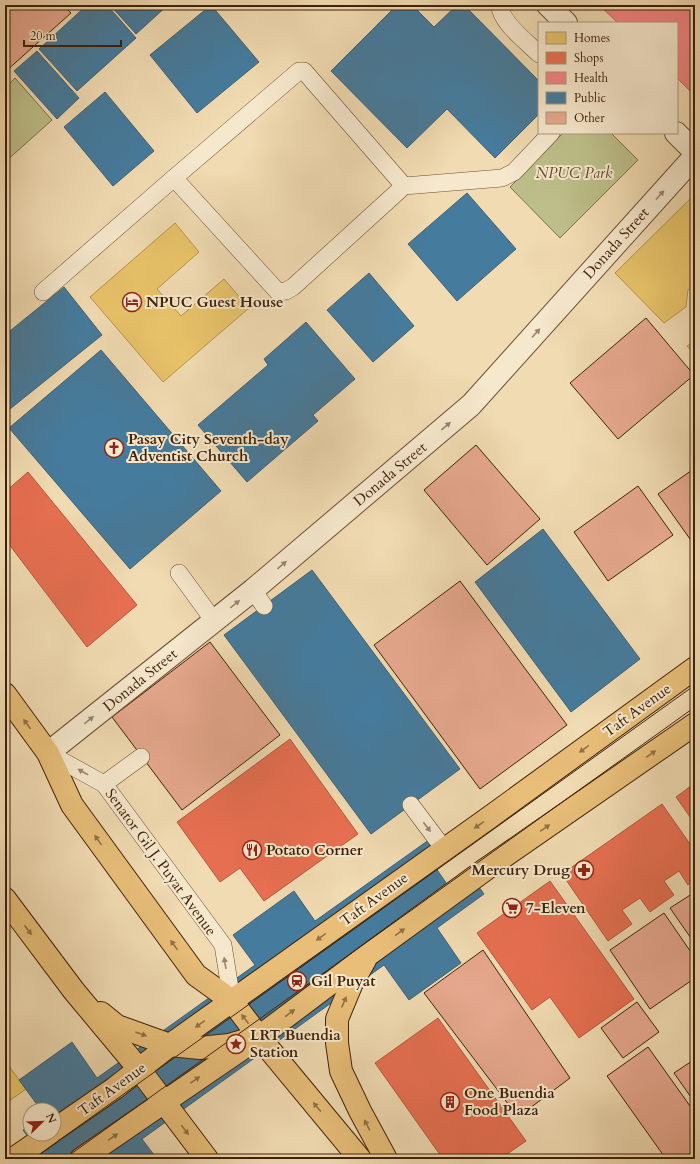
<svg xmlns="http://www.w3.org/2000/svg" width="700" height="1164" font-family="Cardo,serif">
<rect width="100%" height="100%" fill="#f1dbb2"/>
<filter id="stains"><feTurbulence type="fractalNoise" baseFrequency=".005" numOctaves="4"/><feColorMatrix values="0 0 0 0 .2 0 0 0 0 .09 0 0 0 0 .02 0 0 0 .5 -.17"/></filter>
<radialGradient id="worn" r=".72"><stop offset=".6" stop-color="#630" stop-opacity="0"/><stop offset="1" stop-color="#630" stop-opacity=".3"/></radialGradient>
<g fill="#bdbf8a" stroke="#7e704a">
<path d="M15 78 52 120 5 162V88Z"/>
<path d="M563 133H611L638 160 560 238 510 187Z"/>
</g>
<g fill="#e9c46a" stroke="#b6934d">
<path d="M695 194V285L688 290 686 307 664 323 615 273Z"/>
<path d="M175 223 199 252 157 289 181 316 224 279 249 308 163 382 90 297Z"/>
<path d="M695 341V355L687 346Z"/>
<path d="M5 1061 26 1089 5 1104Z"/>
</g>
<g fill="#e76f51" stroke="#b4583b">
<path d="M28 472 137 605 87 647 5 539V492Z"/>
<path d="M290 739 358 834 264 901 240 868 220 882 177 822Z"/>
<path d="M695 783V824L676 797Z"/>
<path d="M662 804 695 851V880L688 885 679 871 664 881 674 895 650 912 640 898 622 910 632 924 608 941 562 874Z"/>
<path d="M550 881 634 999 579 1038 550 997 532 1010 477 933Z"/>
<path d="M438 1018 526 1141 500 1159H443L375 1063Z"/>
</g>
<path fill="#f28482" stroke="#bc665e" d="M599 5H695V85L690 91 677 78V23H618Z"/>
<g fill="#457b9d" stroke="#436071">
<path d="M87 5H107L136 38 77 91 39 49Z"/>
<path d="M110 5H168L136 34Z"/>
<path d="M211 5 259 62 197 113 150 55Z"/>
<path d="M397 5H412L434 27 457 5H464L539 81V114L495 158 447 109 407 148 331 71Z"/>
<path d="M37 51 79 98 57 119 14 71Z"/>
<path d="M105 92 154 151 113 186 64 127Z"/>
<path d="M467 193 516 249 457 301 408 244Z"/>
<path d="M369 273 414 326 373 362 327 310Z"/>
<path d="M64 287 102 335 5 413V335Z"/>
<path d="M306 322 355 379 313 415 318 421 247 482 198 425 268 365 264 359Z"/>
<path d="M101 350 221 491 130 569 9 428Z"/>
<path d="M543 529 640 659 571 712 475 582Z"/>
<path d="M312 570 460 769 371 834 224 635Z"/>
<path d="M440 832 433 864 451 890 471 876 484 894 437 928 461 963 409 1000 384 965 142 1139 157 1159H44L23 1130 30 1126V1134H54V1110H41L19 1080 72 1042 97 1078 255 965 233 935 294 891 315 921Z"/>
</g>
<g fill="#e6a88e" stroke="#3e2109">
<path d="M5 5H63L71 13 5 72Z"/>
<path d="M646 318 694 375 618 439 570 383Z"/>
<path d="M476 445 540 519 487 565 424 490Z"/>
<path d="M695 468V546L658 494Z"/>
<path d="M638 486 673 535 608 581 574 532Z"/>
<path d="M460 581 567 725 480 789 374 645Z"/>
<path d="M210 642 280 735 182 810 112 717Z"/>
<path d="M695 892V944L670 908Z"/>
<path d="M664 913 695 958V978L650 1009 610 950Z"/>
<path d="M483 950 570 1078 518 1117 424 993Z"/>
<path d="M637 1002 659 1032 623 1058 601 1028Z"/>
<path d="M648 1047 695 1113V1159H666L607 1076Z"/>
<path d="M695 1059V1103L674 1073Z"/>
</g>
<g fill="none" stroke-linecap="round" stroke-linejoin="round">
<defs>
<g id="service">
<path d="M500 5C499 21 528 43 539 54"/>
<path d="M404 186 304 71H299L174 178 278 292 286 291 293 287 404 186 502 178 514 172 551 133"/>
<path d="M43 292 174 178"/>
<path d="M179 573 214 621"/>
<path d="M253 590 264 606"/>
<path d="M48 753 104 784 223 945 232 1001"/>
<path d="M104 784 141 757"/>
<path d="M411 805 444 849"/>
</g>
<g id="minor">
<path d="M548 5 566 23"/>
<path d="M676 133 695 152"/>
</g>
<path id="tertiary" d="M48 753 253 590 471 405 695 156"/>
<g id="primary">
<path d="M5 694 48 753 72 805 196 975 232 1001 259 1037 360 1159"/>
<path d="M5 899 74 991 139 1069 207 1159"/>
<path d="M365 960 352 983 337 1019V1043L341 1071 360 1111 386 1159"/>
<path d="M101 1013 117 1026 170 1045 200 1048 229 1045 246 1040"/>
<path d="M54 1130 115 1088 170 1045 490 817 695 668"/>
<path d="M13 1159 49 1134"/>
<path d="M81 1159 259 1037 368 955 486 869 695 724"/>
</g>
</defs>
<use href="#service" stroke="#6b5033" stroke-width="18"/>
<use href="#minor" stroke="#6b5033" stroke-width="24"/>
<use href="#tertiary" stroke="#6b5033" stroke-width="24"/>
<use href="#primary" stroke="#3e2109" stroke-width="24"/>
<use href="#service" stroke="#f6e8cd" stroke-width="17"/>
<use href="#minor" stroke="#f6e8cd" stroke-width="22"/>
<use href="#tertiary" stroke="#f6e8cd" stroke-width="22"/>
<use href="#primary" stroke="#e8be79" stroke-width="22"/>
<g stroke="#3e2109" stroke-width="1">
<path d="M33 1159 695 685"/>
<path d="M64 1159 695 707"/>
</g>
</g>
<defs><path id="oneway-solid" d="M-6-.8H1V-3.2L6.5 0L1 3.2V.8H-6Z"/></defs>
<g fill="#9a846b">
<use href="#oneway-solid" transform="translate(660 195) rotate(-48)"/>
<use href="#oneway-solid" transform="translate(536 333) rotate(-48)"/>
<use href="#oneway-solid" transform="translate(446 426) rotate(-40)"/>
<use href="#oneway-solid" transform="translate(282 565) rotate(-40)"/>
<use href="#oneway-solid" transform="translate(235 604) rotate(-39)"/>
<use href="#oneway-solid" transform="translate(89 720) rotate(-39)"/>
<use href="#oneway-solid" transform="translate(83 772) rotate(-151)"/>
<use href="#oneway-solid" transform="translate(427 827) rotate(53)"/>
<use href="#oneway-solid" transform="translate(225 963) rotate(-99)"/>
</g>
<g fill="#937041">
<use href="#oneway-solid" transform="translate(27 724) rotate(-126)"/>
<use href="#oneway-solid" transform="translate(584 749) rotate(144)"/>
<use href="#oneway-solid" transform="translate(651 754) rotate(-35)"/>
<use href="#oneway-solid" transform="translate(479 825) rotate(145)"/>
<use href="#oneway-solid" transform="translate(545 828) rotate(-35)"/>
<use href="#oneway-solid" transform="translate(98 840) rotate(-126)"/>
<use href="#oneway-solid" transform="translate(28 930) rotate(53)"/>
<use href="#oneway-solid" transform="translate(400 932) rotate(-36)"/>
<use href="#oneway-solid" transform="translate(321 937) rotate(144)"/>
<use href="#oneway-solid" transform="translate(174 945) rotate(-126)"/>
<use href="#oneway-solid" transform="translate(344 1002) rotate(-67)"/>
<use href="#oneway-solid" transform="translate(290 1013) rotate(-37)"/>
<use href="#oneway-solid" transform="translate(245 1019) rotate(-127)"/>
<use href="#oneway-solid" transform="translate(200 1024) rotate(145)"/>
<use href="#oneway-solid" transform="translate(141 1034) rotate(20)"/>
<use href="#oneway-solid" transform="translate(195 1080) rotate(-35)"/>
<use href="#oneway-solid" transform="translate(317 1107) rotate(-130)"/>
<use href="#oneway-solid" transform="translate(367 1125) rotate(-118)"/>
<use href="#oneway-solid" transform="translate(185 1130) rotate(53)"/>
<use href="#oneway-solid" transform="translate(113 1137) rotate(-35)"/>
</g>
<defs>
<symbol id="hotel-ring" viewBox="-11 -11 22 22"><circle r="9.5" fill="#f6e8cd" stroke="#8f2418" stroke-width="1.5"/><path d="M-6-4.5h1.5V1H6V5H4.5V3h-9V5H-6ZM-4 0a1.8 1.8 0 1 1 3.6 0ZM.5 0V-2.5h3Q6-2.5 6 0Z" fill="#8f2418"/></symbol>
<symbol id="church-ring" viewBox="-11 -11 22 22"><circle r="9.5" fill="#f6e8cd" stroke="#8f2418" stroke-width="1.5"/><path d="M-1.2-6h2.4v3.5h3.3v2.4h-3.3V6h-2.4V-.1h-3.3v-2.4h3.3Z" fill="#8f2418"/></symbol>
<symbol id="restaurant-ring" viewBox="-11 -11 22 22"><circle r="9.5" fill="#f6e8cd" stroke="#8f2418" stroke-width="1.5"/><path d="M-5-6h1v4h1v-4h1v4h1v-4h1v5L-1.5 .5V6h-2V.5L-5-1ZM5-6V6H3V1.5H1.5Q1.5-4 5-6Z" fill="#8f2418"/></symbol>
<symbol id="pharmacy-ring" viewBox="-11 -11 22 22"><circle r="9.5" fill="#f6e8cd" stroke="#8f2418" stroke-width="1.5"/><path d="M-2-6h4v4h4v4h-4v4h-4v-4h-4v-4h4Z" fill="#8f2418"/></symbol>
<symbol id="supermarket-ring" viewBox="-11 -11 22 22"><circle r="9.5" fill="#f6e8cd" stroke="#8f2418" stroke-width="1.5"/><path d="M-6-5.5h2.5l.6 2H6L4.5 2H-2.5L-4.4-4H-6ZM-1.5 3.2a1.3 1.3 0 1 0 .1 0ZM3 3.2a1.3 1.3 0 1 0 .1 0Z" fill="#8f2418"/></symbol>
<symbol id="station-ring" viewBox="-11 -11 22 22"><circle r="9.5" fill="#f6e8cd" stroke="#8f2418" stroke-width="1.5"/><path d="M-3-6H3Q5-6 5-4V2Q5 4 3 4L4.5 6H3L1.5 4h-3L-3 6H-4.5L-3 4Q-5 4-5 2V-4Q-5-6-3-6ZM-3.5-4v3h7v-3ZM-3.5 1v1.5H-2V1ZM2 1v1.5H3.5V1Z" fill="#8f2418"/></symbol>
<symbol id="sight-ring" viewBox="-11 -11 22 22"><circle r="9.5" fill="#f6e8cd" stroke="#8f2418" stroke-width="1.5"/><path d="M0-6L1.8-2.2L6-1.7L2.9 1.2L3.7 5.4L0 3.3L-3.7 5.4L-2.9 1.2L-6-1.7L-1.8-2.2Z" fill="#8f2418"/></symbol>
<symbol id="building-ring" viewBox="-11 -11 22 22"><circle r="9.5" fill="#f6e8cd" stroke="#8f2418" stroke-width="1.5"/><path d="M-4-6H4V6H1V3H-1V6H-4ZM-2.5-4.3h1.7v1.8h-1.7ZM.8-4.3h1.7v1.8H.8ZM-2.5-1h1.7V.8h-1.7ZM.8-1h1.7V.8H.8Z" fill="#8f2418"/></symbol>
</defs>
<g fill-rule="evenodd">
<use href="#hotel-ring" x="121" y="291" width="22" height="22"/>
<use href="#church-ring" x="103" y="437" width="22" height="22"/>
<use href="#restaurant-ring" x="241" y="839" width="22" height="22"/>
<use href="#pharmacy-ring" x="573" y="859" width="22" height="22"/>
<use href="#supermarket-ring" x="501" y="897" width="22" height="22"/>
<use href="#station-ring" x="286" y="970" width="22" height="22"/>
<use href="#sight-ring" x="225" y="1033" width="22" height="22"/>
<use href="#building-ring" x="439" y="1091" width="22" height="22"/>
</g>
<g text-anchor="middle" stroke-width="4" stroke-linejoin="round" paint-order="stroke">
<g font-size="15" font-style="italic" fill="#5e4829" stroke="#f6e8cd">
<text x="574" y="178">NPUC Park</text>
</g>
<g font-size="15" fill="#3e2109" stroke="#f6e8cd">
<text transform="translate(616 243) rotate(-48)" y="5">Donada Street</text>
<text transform="translate(390 474) rotate(-40)" y="5">Donada Street</text>
<text transform="translate(140 680) rotate(-39)" y="5">Donada Street</text>
<text transform="translate(637 710) rotate(-36)" y="5">Taft Avenue</text>
<text transform="translate(161 862) rotate(54)" y="5">Senator Gil J. Puyat Avenue</text>
<text transform="translate(374 899) rotate(-36)" y="5">Taft Avenue</text>
<text transform="translate(112 1089) rotate(-36)" y="5">Taft Avenue</text>
</g>
<g font-size="15" font-weight="bold" fill="#3e2109" stroke="#f6e8cd" text-anchor="start">
<text x="146" y="307">NPUC Guest House</text>
<text x="128" y="444">Pasay City Seventh-day<tspan x="128" dy="17">Adventist Church</tspan></text>
<text x="266" y="855">Potato Corner</text>
<text x="570" y="875" text-anchor="end">Mercury Drug</text>
<text x="526" y="913">7-Eleven</text>
<text x="311" y="986">Gil Puyat</text>
<text x="250" y="1040">LRT Buendia<tspan x="250" dy="17">Station</tspan></text>
<text x="464" y="1098">One Buendia<tspan x="464" dy="17">Food Plaza</tspan></text>
</g>
</g>
<rect width="700" height="1164" fill="none" stroke="#f1dbb2" stroke-width="20"/>
<rect x="6" y="6" width="688" height="1152" fill="none" stroke="#3e2109" stroke-width="2"/>
<rect x="10" y="10" width="680" height="1144" fill="none" stroke="#3e2109"/>
<rect x="538" y="22" width="140" height="112" fill="#f6e8cd" stroke="#ac987f"/>
<rect x="546" y="32" width="20" height="12" fill="#e9c46a" stroke="#ac987f"/>
<text x="574" y="42" font-size="12" fill="#3e2109">Homes</text>
<rect x="546" y="52" width="20" height="12" fill="#e76f51" stroke="#ac987f"/>
<text x="574" y="62" font-size="12" fill="#3e2109">Shops</text>
<rect x="546" y="72" width="20" height="12" fill="#f28482" stroke="#ac987f"/>
<text x="574" y="82" font-size="12" fill="#3e2109">Health</text>
<rect x="546" y="92" width="20" height="12" fill="#457b9d" stroke="#ac987f"/>
<text x="574" y="102" font-size="12" fill="#3e2109">Public</text>
<rect x="546" y="112" width="20" height="12" fill="#e6a88e" stroke="#ac987f"/>
<text x="574" y="122" font-size="12" fill="#3e2109">Other</text>
<g transform="translate(42 1122) rotate(67)"><circle r="19" fill="#f6e8cd" stroke="#ac987f"/>
<path d="M0-3L7 15L0 10L-7 15Z" fill="#8f2418"/>
<text y="-6" font-size="11" font-weight="bold" text-anchor="middle" fill="#3e2109">N</text>
</g>
<path d="M24 40v6h97v-6" fill="none" stroke="#3e2109" stroke-width="2"/>
<text x="30" y="40" font-size="12" fill="#3e2109" stroke="#f6e8cd" stroke-width="3" paint-order="stroke">20 m</text>
<rect width="100%" height="100%" filter="url(#stains)"/>
<rect width="100%" height="100%" fill="url(#worn)"/>
</svg>
